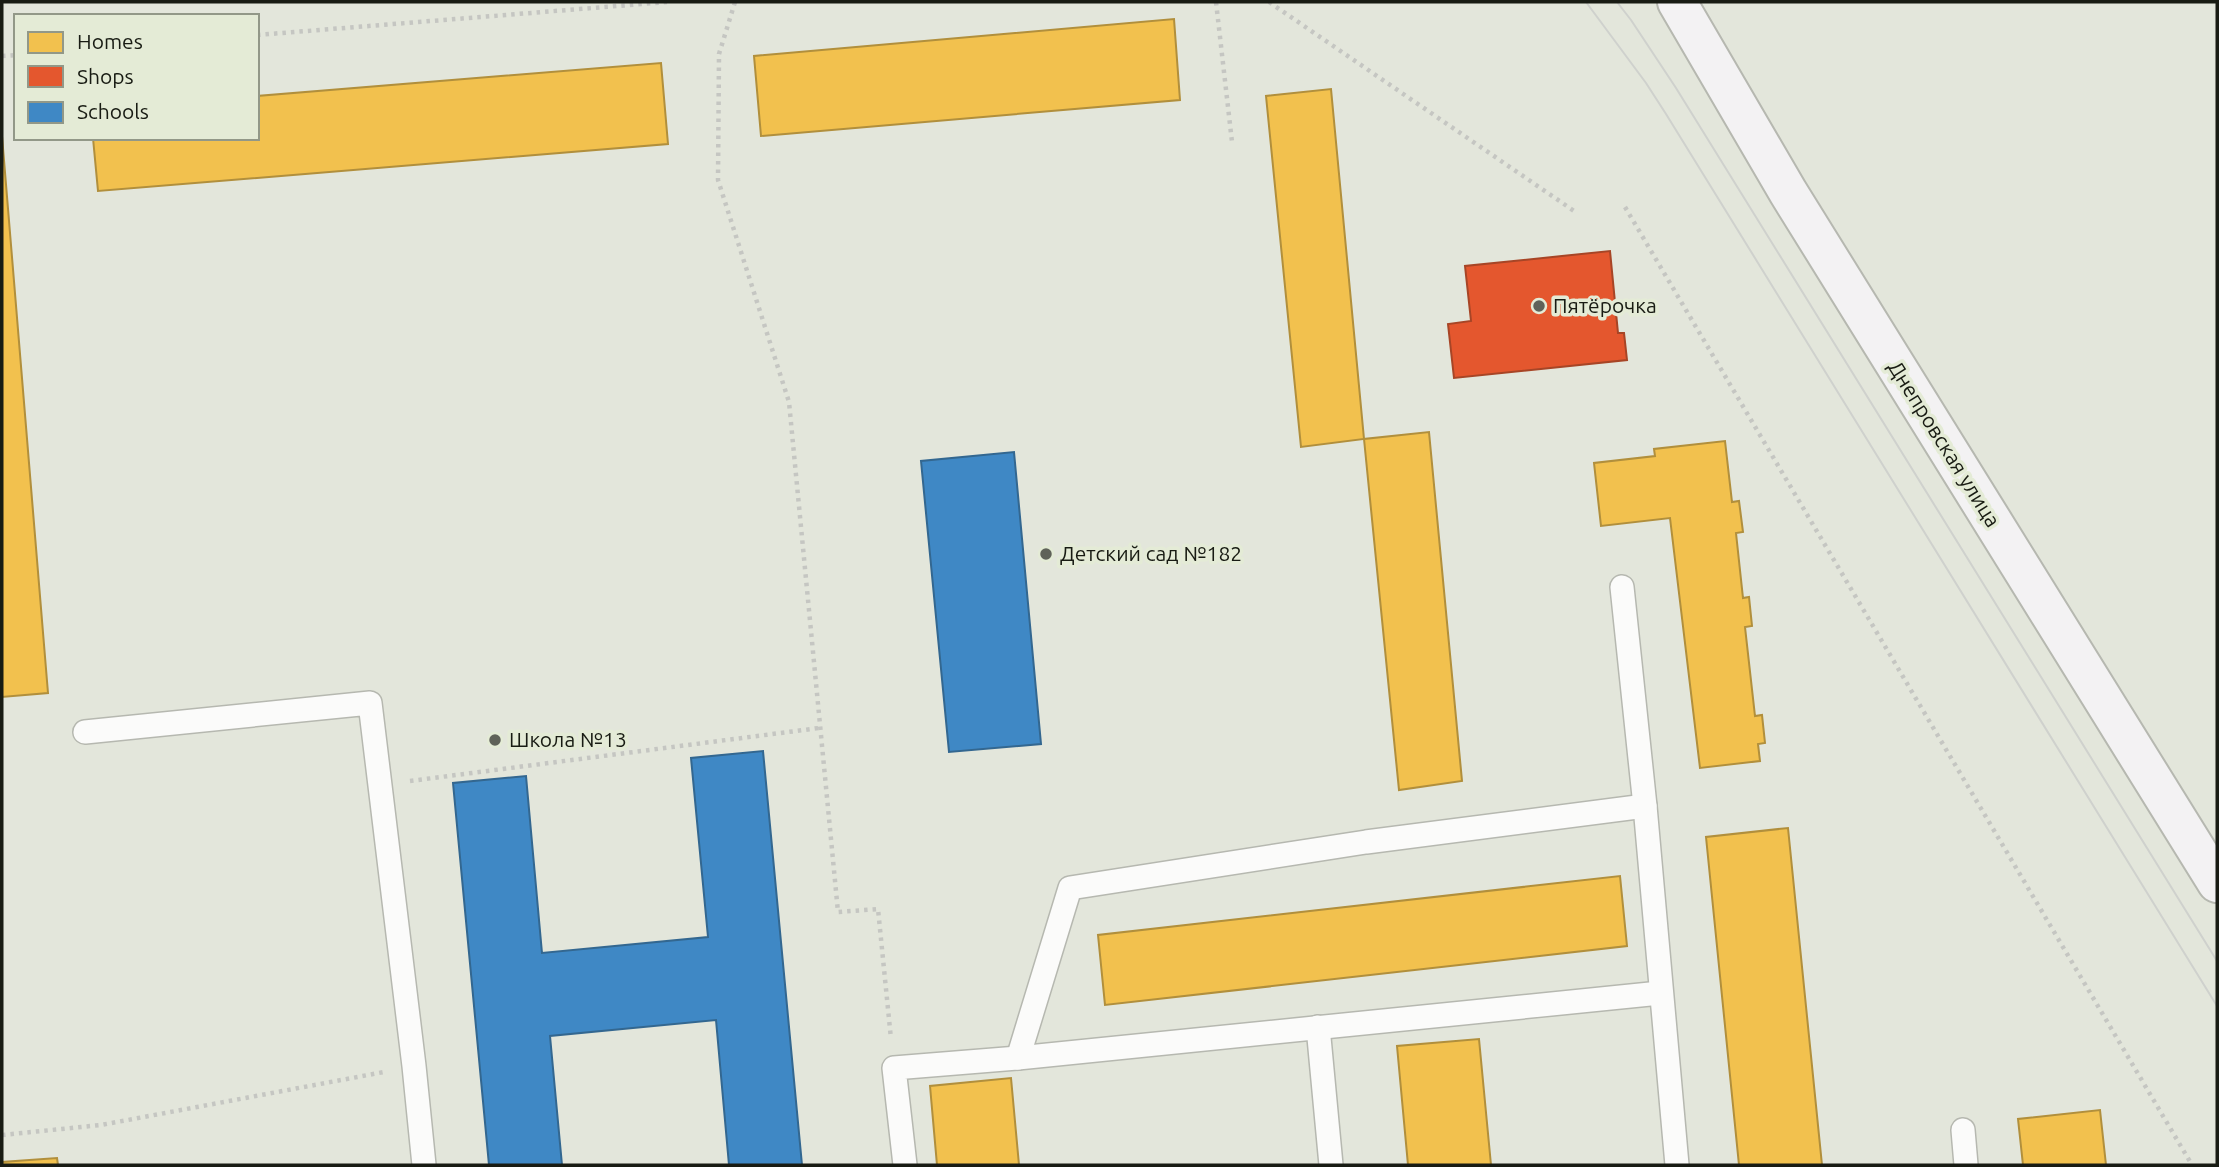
<svg xmlns="http://www.w3.org/2000/svg" width="2219" height="1167" font-family="Ubuntu,sans-serif">
<rect width="100%" height="100%" fill="#e3e6db"/>
<g fill="#f2c14e" stroke="#b18f3c" stroke-width="2">
<path d="M1174 19 1180 100 761 136 754 56Z"/>
<path d="M661 63 668 144 98 191 93 138H257V96Z"/>
<path d="M1331 89 1364 439 1301 447 1266 96Z"/>
<path d="M2 136 48 693 2 697Z"/>
<path d="M1429 432 1462 781 1399 790 1364 439Z"/>
<path d="M1725 441 1732 502 1739 501 1743 532 1736 533 1743 598 1749 597 1752 626 1745 627 1755 716 1762 715 1765 743 1758 744 1760 761 1700 768 1670 518 1601 526 1594 463 1655 456 1654 449Z"/>
<path d="M1788 828 1822 1165H1739L1706 837Z"/>
<path d="M1620 876 1627 946 1105 1005 1098 935Z"/>
<path d="M1479 1039 1491 1165H1408L1397 1046Z"/>
<path d="M1011 1078 1019 1165H937L930 1086Z"/>
<path d="M2100 1110 2106 1165H2023L2018 1119Z"/>
<path d="M57 1158 58 1165H2V1162Z"/>
</g>
<path fill="#e4572e" stroke="#a74526" stroke-width="2" d="M1610 251 1618 333H1624L1627 360 1454 378 1448 324 1471 321 1465 266Z"/>
<g fill="#3f88c5" stroke="#336790" stroke-width="2">
<path d="M1014 452 1041 744 949 752 921 461Z"/>
<path d="M763 751 802 1165H729L716 1020 550 1036 562 1165H489L453 783 526 776 542 953 708 937 691 758Z"/>
</g>
<g fill="none" stroke-linecap="round" stroke-linejoin="round">
<defs>
<g id="lane">
<path d="M1622 587 1645 806 1677 1165"/>
<path d="M85 732 370 703 414 1066 424 1165"/>
<path d="M1318 1027 1331 1165"/>
<path d="M1018 1058 1070 888 1366 842 1645 806"/>
<path d="M1963 1130 1966 1165"/>
<path d="M905 1165 894 1068 1018 1058 1660 993"/>
</g>
<path id="secondary" d="M1677 2 1788 192 2217 883"/>
</defs>
<use href="#lane" stroke="#b6b8b0" stroke-width="26"/>
<use href="#secondary" stroke="#b6b8b0" stroke-width="42"/>
<g stroke="#c5c6c2" stroke-width="4.5" stroke-dasharray="3.5 5" stroke-linecap="butt">
<path d="M735 2 719 54 718 180 789 402 838 912 878 909 891 1039"/>
<path d="M1216 2 1232 142"/>
<path d="M1269 2 1577 213"/>
<path d="M257 35 667 2"/>
<path d="M2 56 16 55"/>
<path d="M1625 207 2192 1165"/>
<path d="M410 781 819 728"/>
<path d="M2 1135 101 1125 384 1072"/>
</g>
<use href="#lane" stroke="#fbfbfa" stroke-width="23"/>
<use href="#secondary" stroke="#f3f2f3" stroke-width="38"/>
<g stroke="#cfd1cd" stroke-width="2">
<path d="M1586 2 1646 83 1666 114 2217 1006"/>
<path d="M1617 2 1631 20 1676 88 2217 961"/>
</g>
</g>
<g fill="#5f6259" stroke="#e4ebd6" stroke-width="2.5">
<circle cx="1539" cy="306" r="7"/>
<circle cx="1046" cy="554" r="7"/>
<circle cx="495" cy="740" r="7"/>
</g>
<g text-anchor="middle" stroke-width="7" stroke-linejoin="round" paint-order="stroke">
<g font-size="21" fill="#181b13" stroke="#e4ebd6" text-anchor="start">
<text x="1553" y="313">Пятёрочка</text>
<text x="1060" y="561">Детский сад №182</text>
<text x="509" y="747">Школа №13</text>
</g>
<g font-size="21" fill="#181b13" stroke="#e4ebd6">
<text transform="translate(1944 444) rotate(58)" y="7">Днепровская улица</text>
</g>
</g>
<rect width="2219" height="1167" fill="none" stroke="#181b13" stroke-width="7"/>
<rect x="14" y="14" width="245" height="126" fill="#e4ebd6" stroke="#929888" stroke-width="2"/>
<rect x="28" y="32" width="35" height="21" fill="#f2c14e" stroke="#929888" stroke-width="2"/>
<text x="77" y="49" font-size="21" fill="#181b13">Homes</text>
<rect x="28" y="66" width="35" height="21" fill="#e4572e" stroke="#929888" stroke-width="2"/>
<text x="77" y="84" font-size="21" fill="#181b13">Shops</text>
<rect x="28" y="102" width="35" height="21" fill="#3f88c5" stroke="#929888" stroke-width="2"/>
<text x="77" y="119" font-size="21" fill="#181b13">Schools</text>
</svg>
